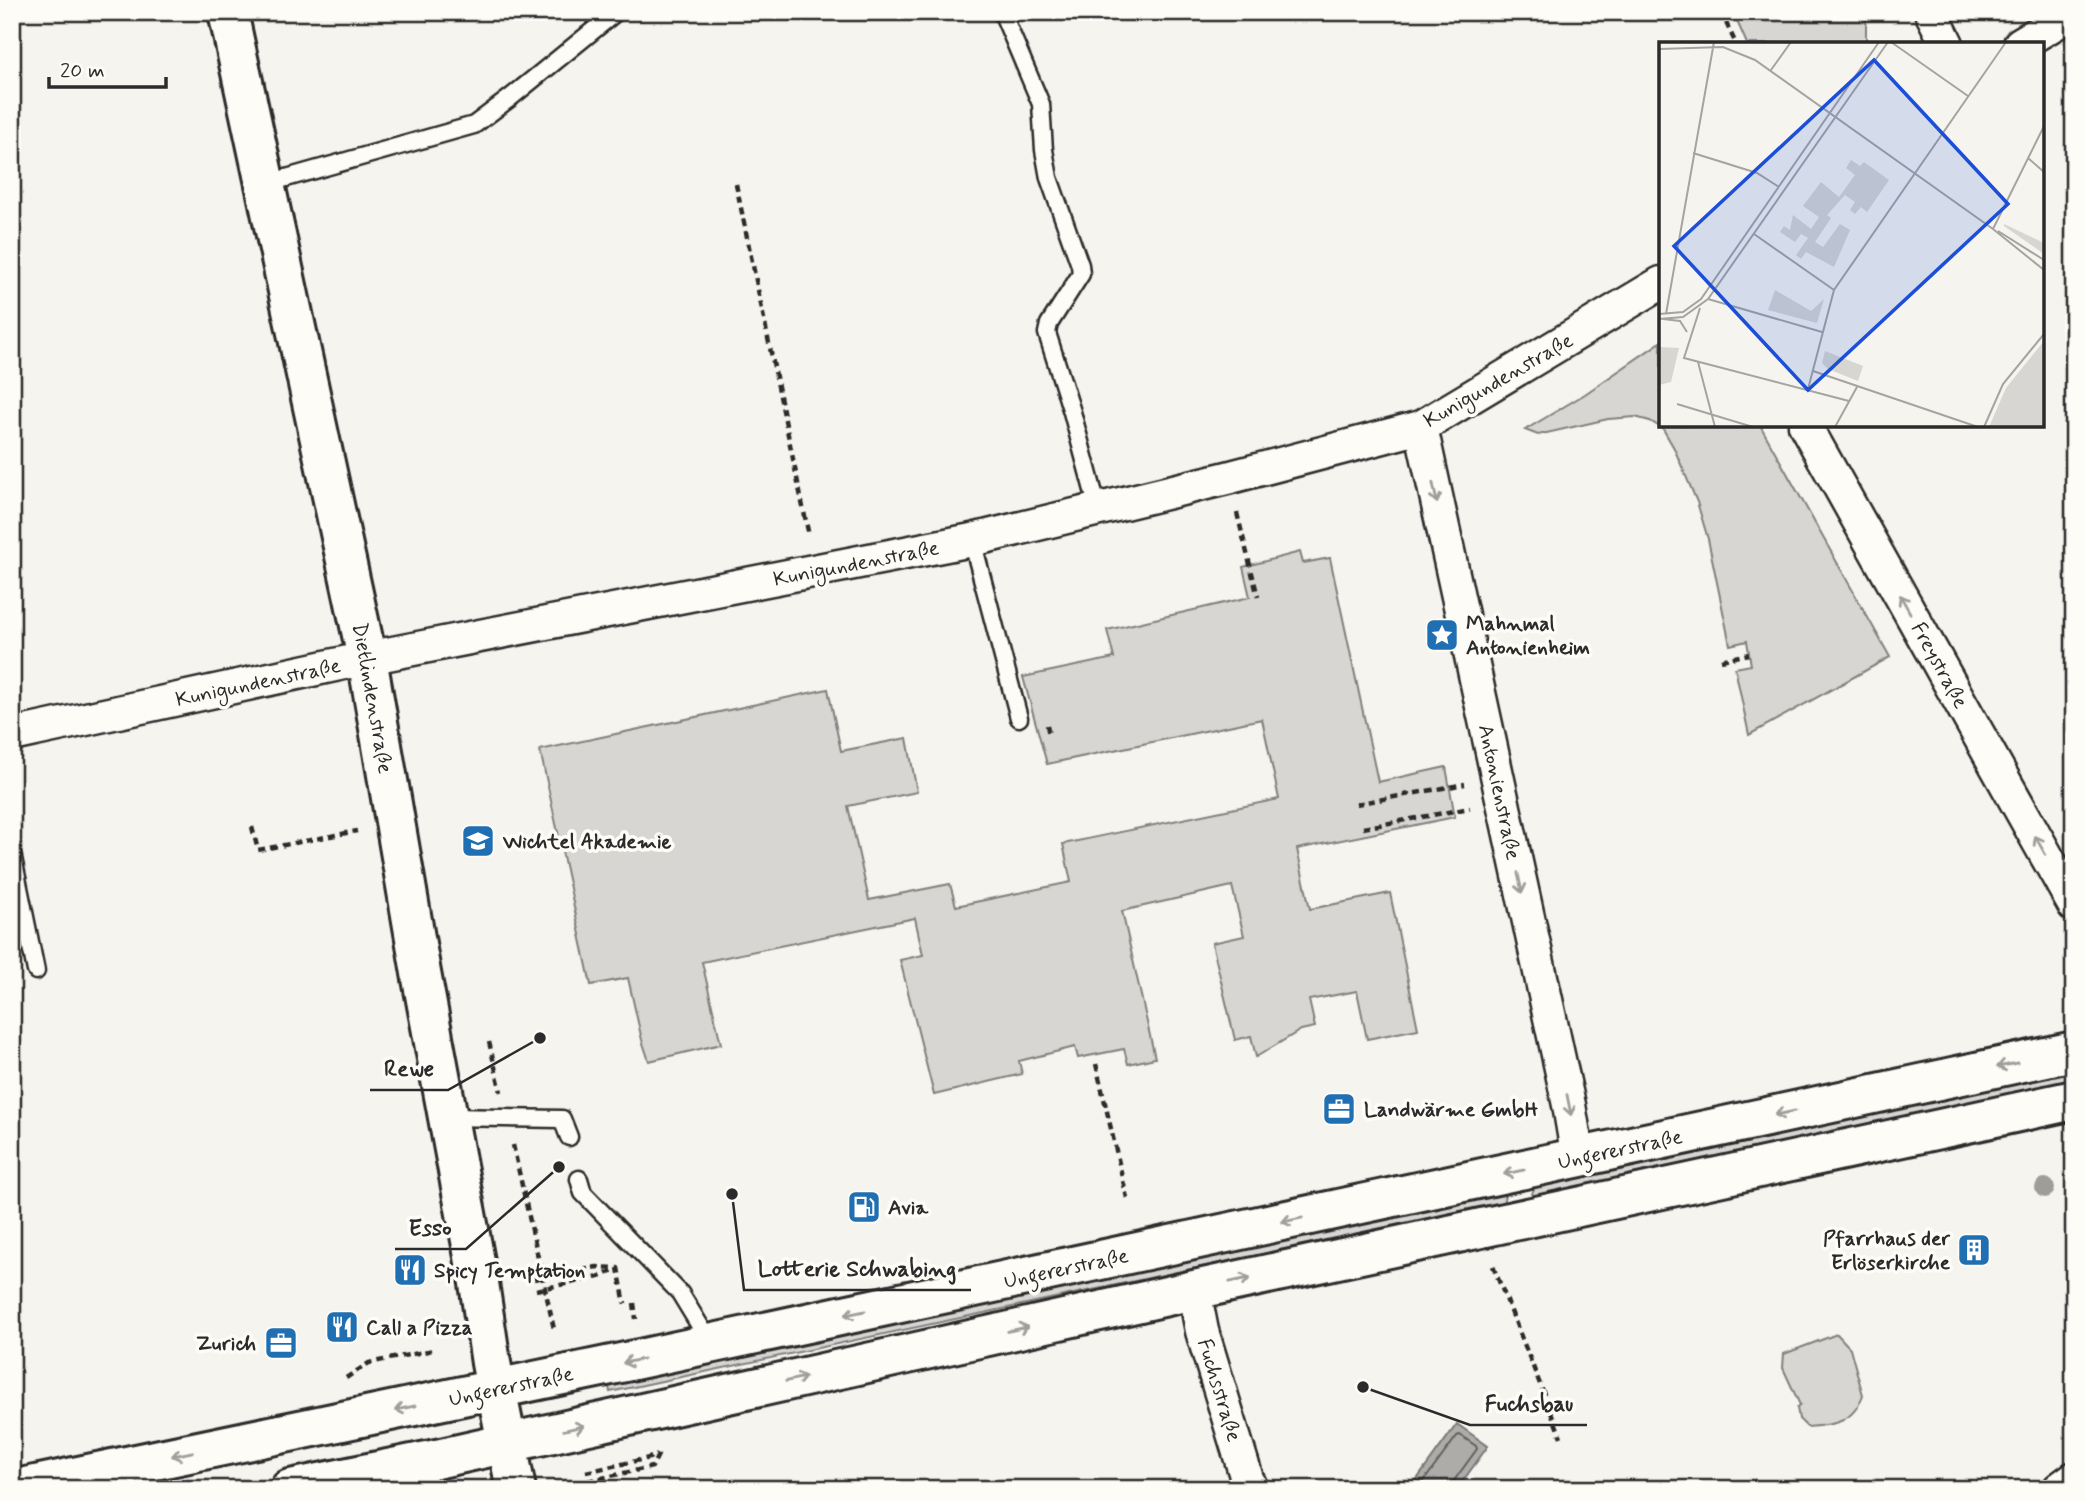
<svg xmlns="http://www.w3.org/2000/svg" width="2086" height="1501" font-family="Mynerve,sans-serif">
<rect width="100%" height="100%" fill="#f5f4ef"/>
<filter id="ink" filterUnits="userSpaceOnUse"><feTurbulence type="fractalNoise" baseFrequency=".0143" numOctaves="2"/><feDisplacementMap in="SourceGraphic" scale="14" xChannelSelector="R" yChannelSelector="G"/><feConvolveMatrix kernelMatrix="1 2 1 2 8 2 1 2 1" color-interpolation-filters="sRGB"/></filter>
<g filter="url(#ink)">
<g fill="#d7d6d2" stroke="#81807e" stroke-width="2">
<path d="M1733 12H1866V44H1747Z"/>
<path d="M1661 342V425H1760L1890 657 1749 735 1735 668 1751 665 1747 641 1730 645 1708 539 1697 502 1674 448 1663 429 1650 421 1635 417 1608 419 1538 435 1525 430 1585 394Z"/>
<path d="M1300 552 1303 563 1330 558 1378 782 1446 767 1455 817 1297 849 1310 909 1390 893 1418 1029 1367 1039 1357 991 1309 1000 1315 1027 1301 1030 1256 1057 1251 1036 1235 1040 1212 943 1244 936 1232 886 1122 911 1155 1058 1128 1064 1124 1049 1078 1058 1075 1047 1019 1061 1022 1074 934 1095 900 960 923 955 915 918 702 962 721 1044 649 1061 642 1040 628 978 591 985 540 750 828 689 841 751 907 738 917 792 848 806 869 900 950 884 956 906 1071 882 1063 844 1279 799 1262 719 1047 764 1023 677 1114 658 1107 630 1250 597 1243 567Z"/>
<path d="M2074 1071V1082L1531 1197 1535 1185Z"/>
<path d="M1506 1191 1503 1203 610 1392 608 1381Z"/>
<path d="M1837 1334 1850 1348 1863 1395C1853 1423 1834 1425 1807 1427L1799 1419 1797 1408 1800 1405 1783 1368 1784 1354Z"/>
</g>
<path fill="#adaca9" stroke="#797877" stroke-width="2" d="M1457 1424 1488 1446 1457 1489H1410Z"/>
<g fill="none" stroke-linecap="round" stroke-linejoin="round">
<path stroke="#5f5f5d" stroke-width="2" d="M1418 1489 1457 1436 1460 1435 1476 1446 1477 1449 1453 1482 1452 1489"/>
<defs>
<g id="service">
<path d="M1002 12 1041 104 1044 150 1049 178 1080 265 1081 274 1049 324 1047 333 1072 412 1098 509"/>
<path d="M265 184 474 125 510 98 616 12"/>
<path d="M972 540 1019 718"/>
<path d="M12 853 36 971"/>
<path d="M448 1117 562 1119 569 1137"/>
<path d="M579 1179 583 1193 680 1293 711 1344"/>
</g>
<g id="minor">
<path d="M1931 12 1947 44"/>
<path d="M2020 44 2074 12"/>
<path d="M1805 425 2074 905"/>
<path d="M1421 427 1569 1105 1578 1158"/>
<path d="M12 735 367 658 972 540 1227 478 1421 427 1661 283"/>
<path d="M1194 1290 1202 1331 1247 1479 1252 1489"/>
<path d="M2059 1489 2074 1478"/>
</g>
<g id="secondary">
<path d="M228 12 367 658 421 973 479 1283 491 1363 516 1489"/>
<path d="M16 1489 616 1364 2074 1051"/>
<path d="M290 1489 441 1458 1194 1290 2074 1100"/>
</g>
</defs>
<use href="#service" stroke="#2b2b2b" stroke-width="21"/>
<use href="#minor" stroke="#2b2b2b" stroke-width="37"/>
<use href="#secondary" stroke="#2b2b2b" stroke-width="44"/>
<g stroke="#2b2b2b" stroke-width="4.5" stroke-dasharray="7 5" stroke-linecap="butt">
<path d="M1721 12 1736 44"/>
<path d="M736 184 809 536"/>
<path d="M1237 513 1258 597"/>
<path d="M1721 660 1749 654"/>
<path d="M1047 725 1049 735"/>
<path d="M1356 804 1465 784"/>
<path d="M252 827 258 850 357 831"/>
<path d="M1363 828 1470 808"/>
<path d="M489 1042 501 1092"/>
<path d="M1096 1064 1127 1198"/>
<path d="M513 1145 554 1329"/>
<path d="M1493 1266 1561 1437"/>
<path d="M534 1279 597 1267 618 1268 625 1304"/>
<path d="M536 1290 599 1277 616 1269"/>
<path d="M634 1303 636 1319"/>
<path d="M346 1378 369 1363 433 1350"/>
<path d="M586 1472 649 1458 657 1455"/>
<path d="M588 1481 652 1467 658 1455 657 1450"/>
</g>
<use href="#service" stroke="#fdfcf7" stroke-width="16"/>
<use href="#minor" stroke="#fdfcf7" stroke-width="32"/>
<use href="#secondary" stroke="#fdfcf7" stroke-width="38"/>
</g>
<circle fill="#9e9d9a" cx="2045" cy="1188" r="10"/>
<defs><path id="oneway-shaft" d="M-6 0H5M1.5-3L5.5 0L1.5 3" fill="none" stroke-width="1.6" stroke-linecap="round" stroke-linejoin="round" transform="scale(1.75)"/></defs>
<g stroke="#9e9e9b">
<use href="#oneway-shaft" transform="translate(1435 493) rotate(78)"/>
<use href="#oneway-shaft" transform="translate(1905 604) rotate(-119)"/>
<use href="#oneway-shaft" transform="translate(2040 845) rotate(-119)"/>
<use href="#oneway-shaft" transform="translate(1520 883) rotate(78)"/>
<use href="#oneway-shaft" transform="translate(2007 1065) rotate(168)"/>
<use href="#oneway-shaft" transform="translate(1569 1105) rotate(79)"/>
<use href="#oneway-shaft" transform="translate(1785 1113) rotate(168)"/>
<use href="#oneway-shaft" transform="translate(1514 1172) rotate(168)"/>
<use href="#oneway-shaft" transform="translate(1292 1220) rotate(168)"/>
<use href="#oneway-shaft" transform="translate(1240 1280) rotate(-12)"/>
<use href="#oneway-shaft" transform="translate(855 1313) rotate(168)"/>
<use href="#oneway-shaft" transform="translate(1018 1329) rotate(-13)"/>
<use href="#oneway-shaft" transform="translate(633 1361) rotate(168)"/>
<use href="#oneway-shaft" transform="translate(796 1379) rotate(-13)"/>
<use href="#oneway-shaft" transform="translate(405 1408) rotate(168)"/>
<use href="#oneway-shaft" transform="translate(574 1428) rotate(-13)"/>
<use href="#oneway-shaft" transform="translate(182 1454) rotate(168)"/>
</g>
</g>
<defs>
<symbol id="sight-square" viewBox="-11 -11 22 22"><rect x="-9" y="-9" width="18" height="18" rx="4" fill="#1f6fb2" stroke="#fdfcf7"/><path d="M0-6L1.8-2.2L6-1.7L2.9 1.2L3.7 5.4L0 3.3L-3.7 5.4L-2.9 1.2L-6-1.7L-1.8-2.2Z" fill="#fff"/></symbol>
<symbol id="school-square" viewBox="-11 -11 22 22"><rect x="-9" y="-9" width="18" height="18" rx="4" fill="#1f6fb2" stroke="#fdfcf7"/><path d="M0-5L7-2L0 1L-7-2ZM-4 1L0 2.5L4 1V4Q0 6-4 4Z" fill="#fff"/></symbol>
<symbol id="office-square" viewBox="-11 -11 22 22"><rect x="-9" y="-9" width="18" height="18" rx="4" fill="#1f6fb2" stroke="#fdfcf7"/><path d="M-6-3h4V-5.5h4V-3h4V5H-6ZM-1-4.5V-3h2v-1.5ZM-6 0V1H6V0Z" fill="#fff"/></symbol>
<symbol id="fuel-square" viewBox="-11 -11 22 22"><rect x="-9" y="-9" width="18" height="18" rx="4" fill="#1f6fb2" stroke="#fdfcf7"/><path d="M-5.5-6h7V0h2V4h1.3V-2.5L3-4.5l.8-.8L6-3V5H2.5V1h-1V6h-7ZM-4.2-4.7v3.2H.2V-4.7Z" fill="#fff"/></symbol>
<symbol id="building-square" viewBox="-11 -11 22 22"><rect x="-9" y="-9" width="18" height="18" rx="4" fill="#1f6fb2" stroke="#fdfcf7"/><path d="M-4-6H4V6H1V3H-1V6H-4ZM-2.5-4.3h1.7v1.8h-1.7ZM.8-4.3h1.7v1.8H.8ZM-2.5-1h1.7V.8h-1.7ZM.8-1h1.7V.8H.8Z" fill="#fff"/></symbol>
<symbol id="restaurant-square" viewBox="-11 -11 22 22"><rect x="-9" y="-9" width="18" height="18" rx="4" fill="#1f6fb2" stroke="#fdfcf7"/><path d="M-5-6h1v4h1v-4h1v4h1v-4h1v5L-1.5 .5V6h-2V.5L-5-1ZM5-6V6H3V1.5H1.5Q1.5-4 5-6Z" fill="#fff"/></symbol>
</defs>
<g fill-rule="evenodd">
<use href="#sight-square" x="1423" y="616" width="38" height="38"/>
<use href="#school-square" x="459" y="822" width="38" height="38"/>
<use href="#office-square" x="1320" y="1090" width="38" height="38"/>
<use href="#fuel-square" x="845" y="1188" width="38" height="38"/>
<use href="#building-square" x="1955" y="1231" width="38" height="38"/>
<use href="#restaurant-square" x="391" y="1251" width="38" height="38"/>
<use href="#restaurant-square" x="323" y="1308" width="38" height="38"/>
<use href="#office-square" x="262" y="1324" width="38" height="38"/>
</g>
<g text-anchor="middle" stroke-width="7" stroke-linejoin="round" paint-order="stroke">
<g font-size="21" fill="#2b2b2b" stroke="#fdfcf7">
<text transform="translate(1498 380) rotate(-30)" y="7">Kunigundenstraße</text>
<text transform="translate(856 563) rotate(-11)" y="7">Kunigundenstraße</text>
<text transform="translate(1940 665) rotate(61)" y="7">Freystraße</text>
<text transform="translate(258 682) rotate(-12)" y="7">Kunigundenstraße</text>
<text transform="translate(373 698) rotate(80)" y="7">Dietlindenstraße</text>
<text transform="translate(1500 792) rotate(78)" y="7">Antonienstraße</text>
<text transform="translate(1620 1149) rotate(-12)" y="7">Ungererstraße</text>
<text transform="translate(1066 1268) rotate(-12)" y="7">Ungererstraße</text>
<text transform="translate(511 1386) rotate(-12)" y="7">Ungererstraße</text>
<text transform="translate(1220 1390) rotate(73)" y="7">Fuchsstraße</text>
</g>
<g font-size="21" font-weight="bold" fill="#2b2b2b" stroke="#fdfcf7" text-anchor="start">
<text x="1466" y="630">Mahnmal<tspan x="1466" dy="24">Antonienheim</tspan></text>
<text x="503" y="848">Wichtel Akademie</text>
<text x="1364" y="1116">Landwärme GmbH</text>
<text x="888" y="1214">Avia</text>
<text x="1950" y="1245" text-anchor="end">Pfarrhaus der<tspan x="1950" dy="24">Erlöserkirche</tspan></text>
<text x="434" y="1277">Spicy Temptation</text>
<text x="366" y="1334">Call a Pizza</text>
<text x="256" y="1350" text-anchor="end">Zurich</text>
</g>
</g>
<g transform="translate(1659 42)">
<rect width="385" height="385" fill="#f5f4ef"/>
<path d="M192 118 201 124 205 120 230 138 208 170 202 165 196 172 191 168 196 160 186 153 168 173 172 176 156 200 164 205 181 182 191 188 175 225 147 210 142 217 137 213 149 196 142 192 136 200 121 190 125 184 131 188 134 173 152 187 160 175 144 164 162 140 180 155 196 133 187 126ZM345 182 385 201V212L345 184ZM116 248 152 269 165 257 158 281 109 268ZM385 299V385H330L347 346ZM0 305 20 306 12 340 0 343ZM166 309 204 324 199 339 169 327 163 321Z" fill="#d7d6d2"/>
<path fill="none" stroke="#a4a4a1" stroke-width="2" d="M232 0 309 54M0 7 64 5 96 18 334 187 385 228M112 28 132 0M34 111 98 131 120 145M369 116 385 130M334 187 385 84M339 189 385 218M95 192 175 248M49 257 163 290M41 266 25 316 190 359M0 272 24 270 42 257 220 0M7 272 55 0M0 277 24 275 49 257 229 0M4 277 21 279 28 290M39 320 56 385M154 329 319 385M149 347 175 248 347 0M18 362 94 385M176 385 198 345M325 385 344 342 385 292"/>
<path fill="#1d4ed8" fill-opacity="0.15" stroke="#1d4ed8" stroke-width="3.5" d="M215 18 349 162 149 348 15 204Z"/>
<rect width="385" height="385" fill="none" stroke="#2b2b2b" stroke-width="3.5"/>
</g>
<path fill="none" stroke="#2b2b2b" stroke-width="2.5" d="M540 1038L448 1090H370M559 1167L466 1249H395M732 1194L744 1290H971M1363 1387L1470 1425H1587"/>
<g fill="#2b2b2b" stroke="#fdfcf7" stroke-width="2.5">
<circle cx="540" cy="1038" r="7"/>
<circle cx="559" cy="1167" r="7"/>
<circle cx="732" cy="1194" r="7"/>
<circle cx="1363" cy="1387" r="7"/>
</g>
<g font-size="23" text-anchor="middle" font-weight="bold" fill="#2b2b2b" stroke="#fdfcf7" stroke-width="7" stroke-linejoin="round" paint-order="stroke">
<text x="409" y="1076">Rewe</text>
<text x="430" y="1235">Esso</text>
<text x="857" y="1276">Lotterie Schwabing</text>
<text x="1529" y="1411">Fuchsbau</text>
</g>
<rect width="2086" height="1501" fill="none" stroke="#fdfcf7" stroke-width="42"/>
<rect x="21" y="21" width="2044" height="1459" fill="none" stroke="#2b2b2b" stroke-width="2.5" filter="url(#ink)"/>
<path d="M49 77v10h117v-10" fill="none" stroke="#2b2b2b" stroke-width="3.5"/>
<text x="60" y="77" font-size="21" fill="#2b2b2b" stroke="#fdfcf7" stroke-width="5" paint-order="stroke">20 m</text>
</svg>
